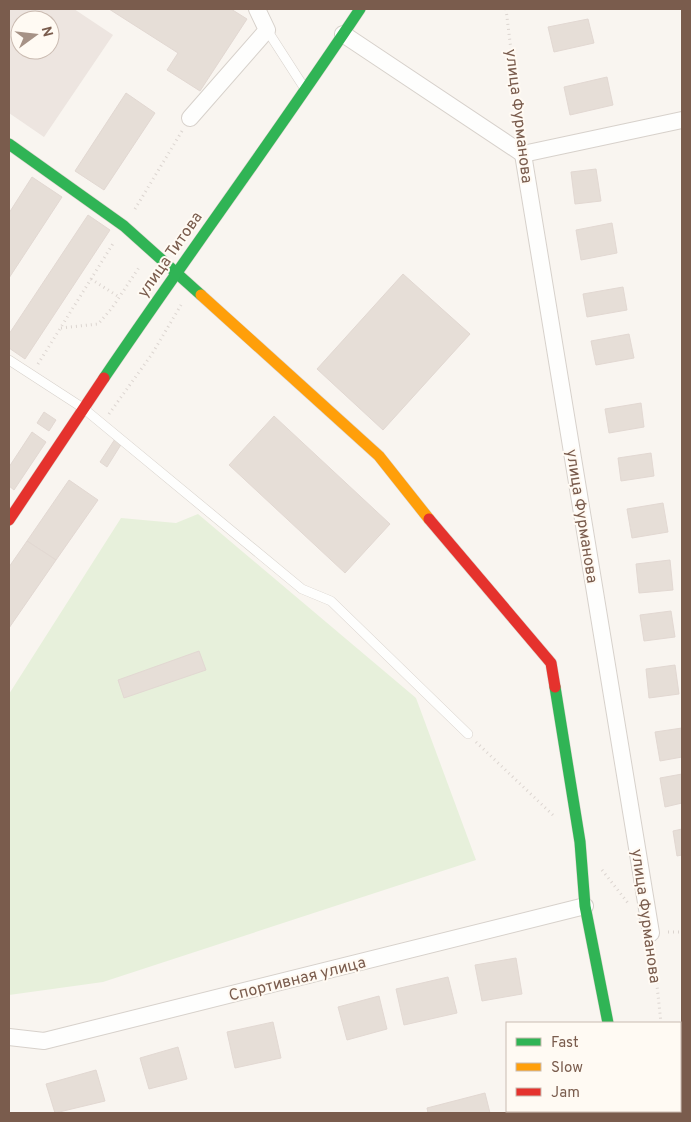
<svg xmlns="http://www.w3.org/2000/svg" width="691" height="1122" font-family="Overpass,sans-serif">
<rect width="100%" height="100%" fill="#f9f5f0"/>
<path fill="#ede5e0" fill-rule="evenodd" d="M9 9H74L113 35 44 137 9 113ZM20 20H50V50H20Z"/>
<path fill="#e7f0db" d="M198 514 416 698 476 860 103 982 9 995V694L121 518 176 523Z"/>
<g fill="#e6ded7" stroke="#e2d8d2">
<path d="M109 9H231L247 19 200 91 167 70 178 53Z"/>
<path d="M588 19 594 43 554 52 548 27Z"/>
<path d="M607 77 613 105 570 115 564 87Z"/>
<path d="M126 93 155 113 104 190 75 171Z"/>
<path d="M596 169 601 201 575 204 571 172Z"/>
<path d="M32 177 62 197 9 278V213Z"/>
<path d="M88 215 110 230 25 359 9 348V334Z"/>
<path d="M612 223 617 253 581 260 576 230Z"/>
<path d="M403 274 470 334 383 430 317 369Z"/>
<path d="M623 287 627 310 587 317 583 294Z"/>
<path d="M629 334 634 358 596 365 591 341Z"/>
<path d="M641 403 644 427 609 433 605 409Z"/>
<path d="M44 412 56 420 49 431 37 423Z"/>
<path d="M274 416 390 524 345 573 229 465Z"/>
<path d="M32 432 46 442 14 490 9 486V467Z"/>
<path d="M115 439 122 443 107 467 100 462Z"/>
<path d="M651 453 654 476 621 481 618 458Z"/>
<path d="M69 480 98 500 56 560 27 541Z"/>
<path d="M663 503 668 532 632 538 627 509Z"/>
<path d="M27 541 56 560 9 628V567Z"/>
<path d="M670 560 673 590 639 593 636 564Z"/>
<path d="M671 611 675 637 644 641 640 615Z"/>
<path d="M199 651 206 670 124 698 118 680Z"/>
<path d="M675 665 679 694 649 698 646 669Z"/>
<path d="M682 728V757L660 761 655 732Z"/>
<path d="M682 774V803L665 807 660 778Z"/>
<path d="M682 829V855L677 856 673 831Z"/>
<path d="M516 958 522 994 482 1001 475 965Z"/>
<path d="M448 977 457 1013 404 1025 396 989Z"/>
<path d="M379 996 387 1029 347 1040 338 1007Z"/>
<path d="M273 1022 281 1058 235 1068 227 1032Z"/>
<path d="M178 1047 187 1079 149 1089 140 1058Z"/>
<path d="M96 1070 105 1101 55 1113 46 1084Z"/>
<path d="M485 1093 490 1113H428L427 1108Z"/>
<rect x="527" y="1111" width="48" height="2"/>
</g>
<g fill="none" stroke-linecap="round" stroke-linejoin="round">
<defs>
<g id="lane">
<path d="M267 30 305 89"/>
<path d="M9 360 83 408 302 589 331 601 468 734"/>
</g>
<g id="street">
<path d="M343 34 523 154 682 120"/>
<path d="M190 118 267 30 257 9"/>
<path d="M523 154 651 933"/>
<path d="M9 1037 44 1041 585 906"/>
<path d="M625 1111 626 1113"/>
</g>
<g id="fast">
<path d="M9 144 124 226 201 295"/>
<path d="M104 378C188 254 277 134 360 9"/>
<path d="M555 687 580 842 585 906 608 1023"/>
</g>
<path id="slow" d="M201 295 379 456 429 519"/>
<g id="jam">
<path d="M429 519 551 663 555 687"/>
<path d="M9 520 104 378"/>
</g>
</defs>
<use href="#lane" stroke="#d7d1cb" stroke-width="10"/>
<use href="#street" stroke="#d7d1cb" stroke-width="18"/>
<use href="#fast" stroke="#d9d2cb" stroke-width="12"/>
<use href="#slow" stroke="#d9d2cb" stroke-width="12"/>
<use href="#jam" stroke="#d9d2cb" stroke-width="12"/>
<g stroke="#dcd5d0" stroke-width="3" stroke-dasharray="1 4" stroke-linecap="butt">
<path d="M506 9 521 132"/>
<path d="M135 209 182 131"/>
<path d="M91 279 119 297"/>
<path d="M61 328 98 324 112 308 140 266"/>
<path d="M38 364 114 242"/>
<path d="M109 414 152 354 181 305"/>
<path d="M476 742 555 817"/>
<path d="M602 870 628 903"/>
<path d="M668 932H682"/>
<path d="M653 948 661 1023"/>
<path d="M670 1111V1113"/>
</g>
<use href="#lane" stroke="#fefefd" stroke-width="9"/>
<use href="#street" stroke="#fefefd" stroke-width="16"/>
<use href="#fast" stroke="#30b455" stroke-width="11"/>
<use href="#slow" stroke="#ff9f0a" stroke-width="11"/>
<use href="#jam" stroke="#e5322d" stroke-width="11"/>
</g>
<g text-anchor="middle" stroke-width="4" stroke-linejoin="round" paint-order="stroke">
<g font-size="16" fill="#7a5c4d" stroke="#fffaf3">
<text transform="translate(520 116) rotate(83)" y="6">улица Фурманова</text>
<text transform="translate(169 254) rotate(-55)" y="6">улица Титова</text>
<text transform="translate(583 516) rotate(81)" y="6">улица Фурманова</text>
<text transform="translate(647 916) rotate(82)" y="6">улица Фурманова</text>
<text transform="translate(297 978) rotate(-14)" y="6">Спортивная улица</text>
</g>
</g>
<rect width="691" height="1122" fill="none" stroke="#7a5c4d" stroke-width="20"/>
<rect x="506" y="1022" width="175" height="90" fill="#fffaf3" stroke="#cabbb1"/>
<rect x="516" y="1038" width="25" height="8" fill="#30b455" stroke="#cabbb1"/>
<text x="551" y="1047" font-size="15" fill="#7a5c4d">Fast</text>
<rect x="516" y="1063" width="25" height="8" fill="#ff9f0a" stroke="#cabbb1"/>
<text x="551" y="1072" font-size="15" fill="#7a5c4d">Slow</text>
<rect x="516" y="1088" width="25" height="8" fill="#e5322d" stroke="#cabbb1"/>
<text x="551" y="1097" font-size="15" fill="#7a5c4d">Jam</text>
<g transform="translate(35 35) rotate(75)"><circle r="24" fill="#fffaf3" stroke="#cabbb1"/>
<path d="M0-4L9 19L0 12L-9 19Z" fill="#a69286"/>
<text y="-8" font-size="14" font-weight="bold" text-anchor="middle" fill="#7a5c4d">N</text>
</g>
</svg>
